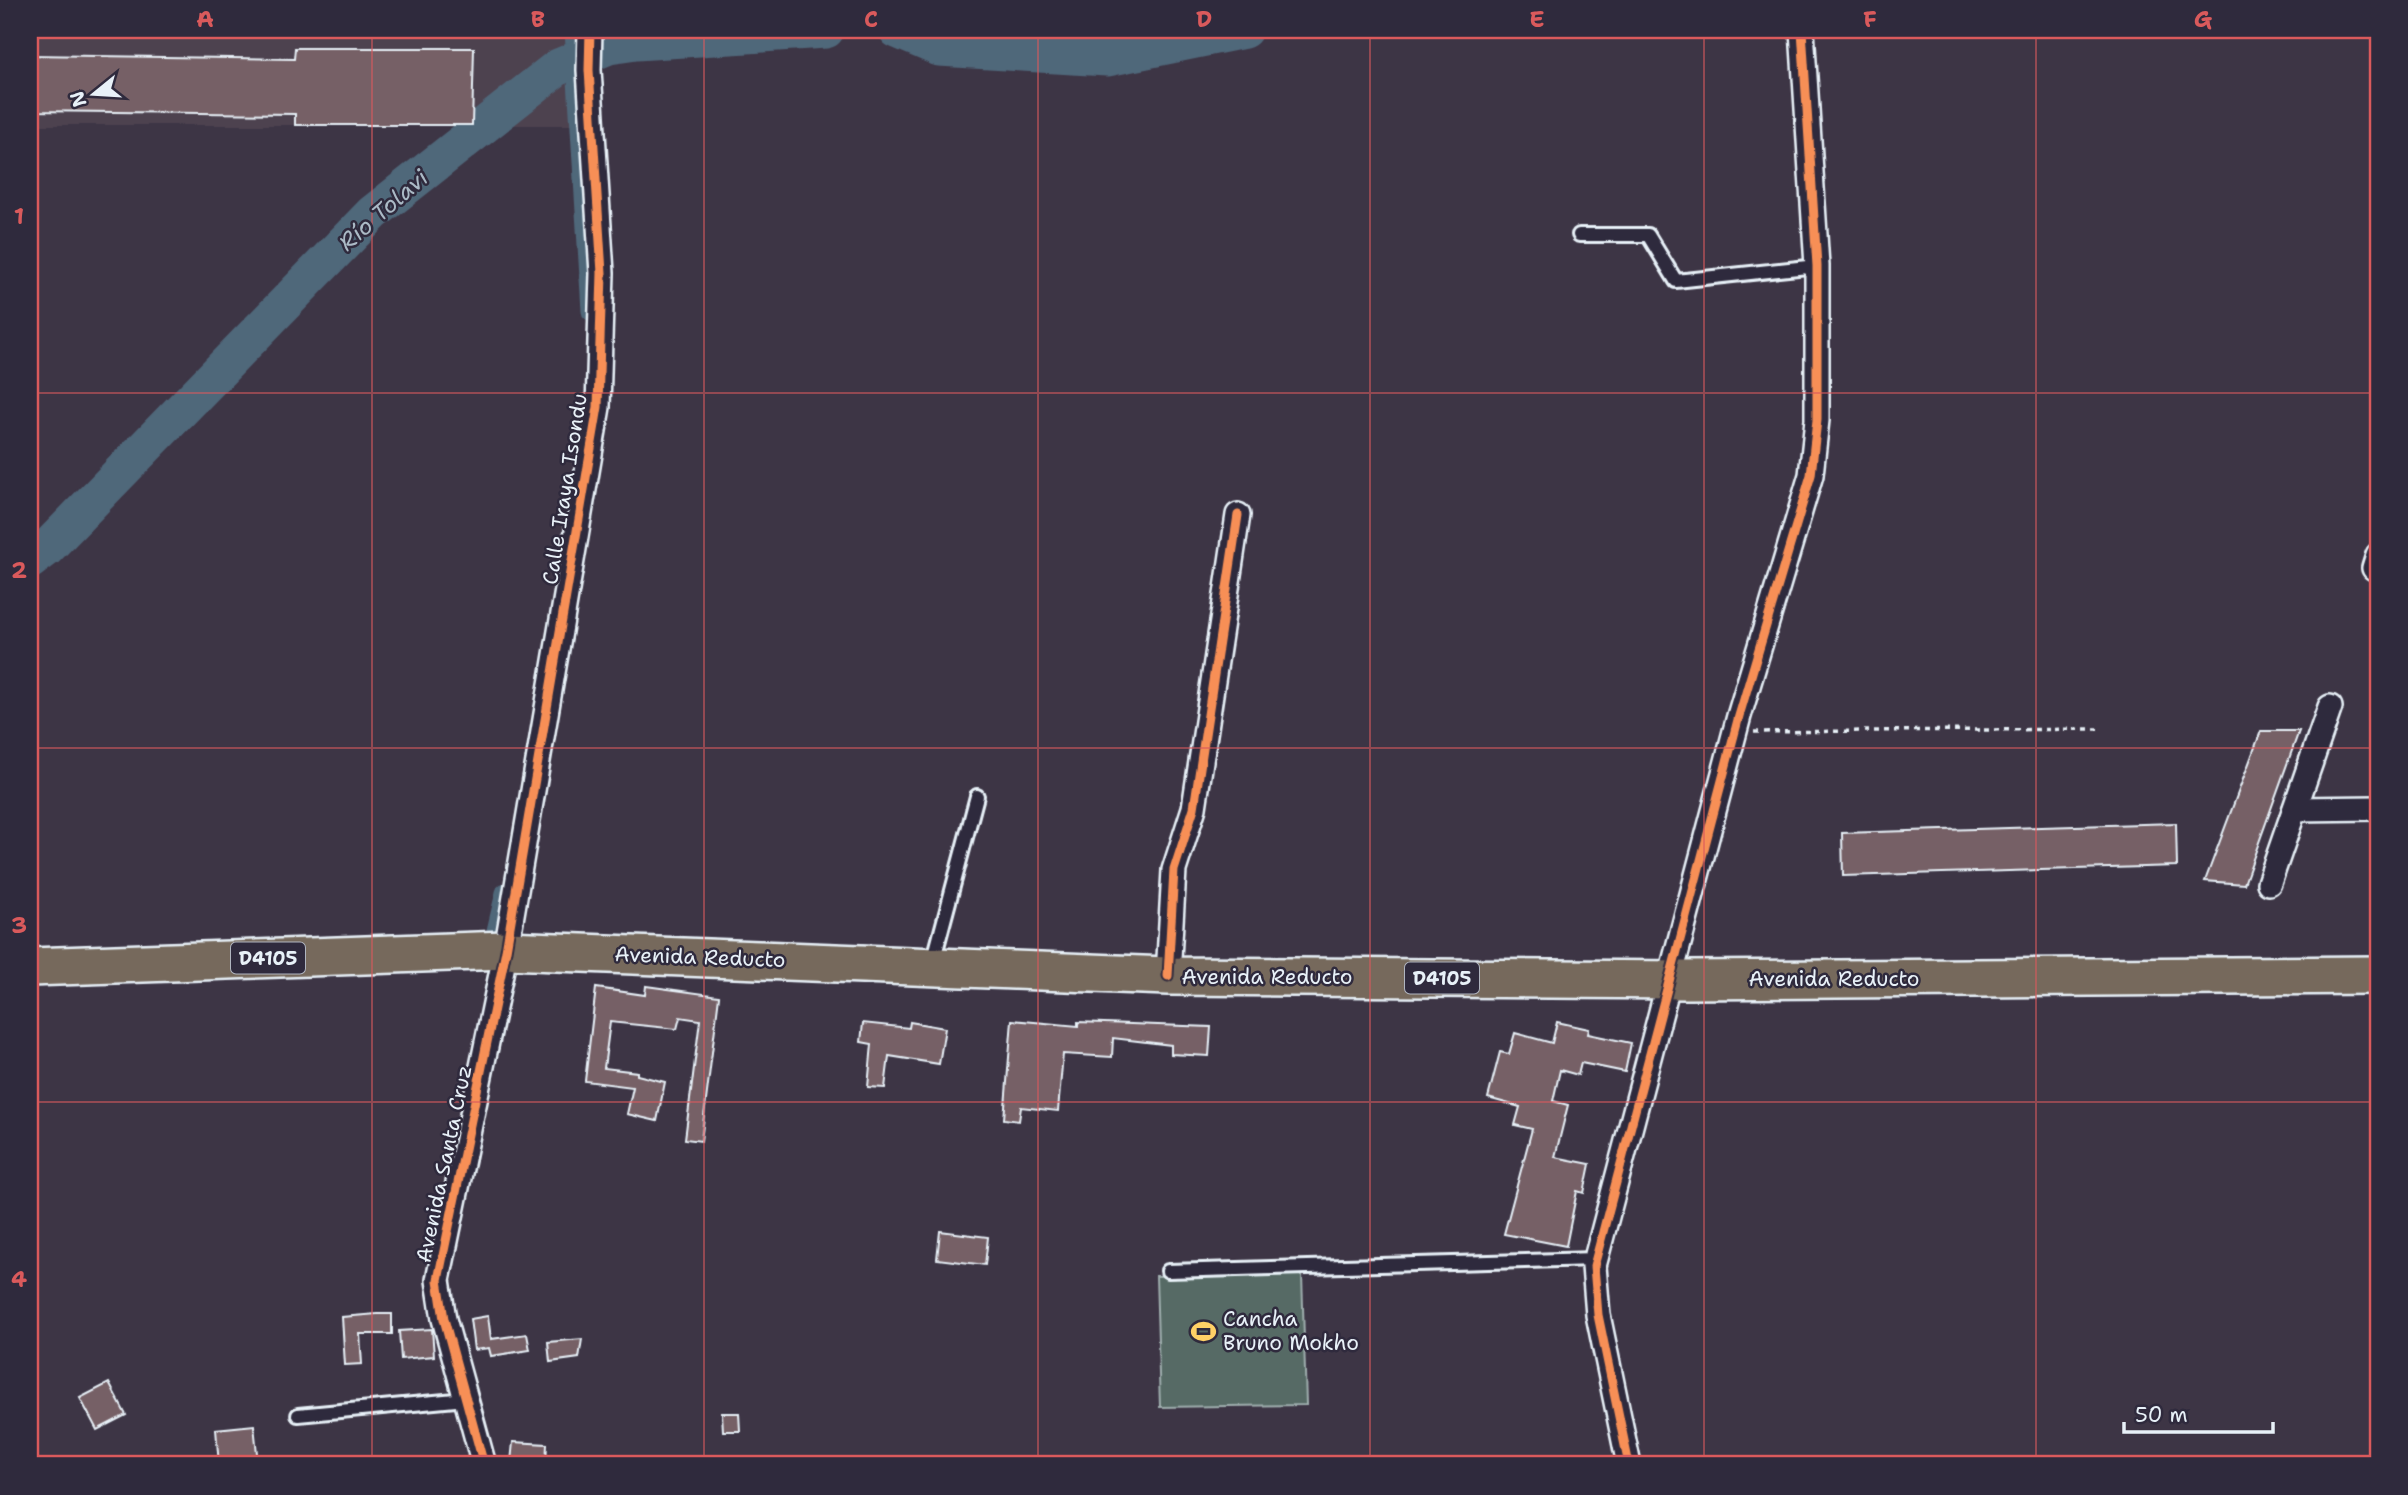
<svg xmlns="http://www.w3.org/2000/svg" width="2408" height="1495" font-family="'Shantell Sans',sans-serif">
<rect width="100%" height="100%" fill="#3d3545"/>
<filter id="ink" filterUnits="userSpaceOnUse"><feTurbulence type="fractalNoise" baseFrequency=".0143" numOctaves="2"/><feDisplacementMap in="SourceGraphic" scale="14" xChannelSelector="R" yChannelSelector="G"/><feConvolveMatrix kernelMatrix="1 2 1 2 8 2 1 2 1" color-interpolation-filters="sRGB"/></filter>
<g filter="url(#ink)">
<path fill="#4e424f" d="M30 30H568L574 125H30Z"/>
<path fill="#566b65" stroke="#9faeae" stroke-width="2" d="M1302 1274 1306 1405 1160 1407 1156 1276Z"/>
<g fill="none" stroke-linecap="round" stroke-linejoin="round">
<g stroke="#4f677a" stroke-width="21">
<path d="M575 30 592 311"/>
<path d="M497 931 506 893"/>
</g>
<g stroke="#4f677a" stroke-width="37">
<path d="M897 30 939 48 1107 58 1244 30"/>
<path d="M30 561 46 549 373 213 558 67 609 46 636 42 826 30"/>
</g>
</g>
<g fill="#766066" stroke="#e8f1f8" stroke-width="2">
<path d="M295 48H474L472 125H295V114L30 111V55L294 59Z"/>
<path d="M2261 731H2299L2244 884 2205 881Z"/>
<path d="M2176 823 2177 866 1843 876 1842 833Z"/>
<path d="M646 986 719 996 701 1141 685 1139 700 1020 680 1017 677 1029 610 1022 604 1068 637 1072V1075L665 1082 657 1121 627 1114 633 1087 585 1081 596 988 645 995Z"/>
<path d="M1012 1020 1078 1026V1022L1211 1027 1209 1056 1171 1054V1045L1113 1038 1112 1057 1063 1054 1058 1111 1021 1107 1019 1121 1004 1119Z"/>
<path d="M910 1022 945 1028 939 1064 889 1056 885 1088 868 1087 872 1044 861 1042 863 1023 909 1028Z"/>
<path d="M1557 1022 1589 1029 1588 1034 1631 1043 1625 1072 1581 1063 1578 1075 1560 1070 1553 1101 1568 1105 1555 1157 1590 1164 1584 1193 1577 1191 1566 1246 1504 1234 1532 1129 1515 1125 1520 1107 1488 1098 1500 1052 1509 1054 1515 1033 1552 1043Z"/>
<path d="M940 1231 988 1237 985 1265 937 1259Z"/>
<path d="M377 1314H392V1334H360L362 1364 345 1365 342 1317Z"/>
<path d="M488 1316 491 1339 527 1334 530 1350 491 1356 489 1348 474 1350 470 1319Z"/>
<path d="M432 1329 434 1356 401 1359 399 1331Z"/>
<path d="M582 1339 579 1358 550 1362 548 1342Z"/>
<path d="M109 1383 126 1415 97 1430 80 1398Z"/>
<path d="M722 1413H739L740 1431H723Z"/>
<path d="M254 1425 258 1463 219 1465 216 1429Z"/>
<path d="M513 1442 547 1444 546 1464 511 1462Z"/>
</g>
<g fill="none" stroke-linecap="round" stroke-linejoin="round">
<defs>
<g id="service">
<path d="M1579 235H1648L1676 281 1817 266"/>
<path d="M933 962 977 796"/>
<path d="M1168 1271 1595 1259"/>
<path d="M298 1415 466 1399"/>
</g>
<g id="minor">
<path d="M2374 568 2378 555"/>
<path d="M2295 809 2378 808"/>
<path d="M2269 883 2330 707"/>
<path d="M1168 976 1174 870 1194 808 1238 515"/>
<path d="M484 1465 444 1319 438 1280 506 950 598 407 602 273 589 70 590 30"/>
<path d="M1629 1465 1598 1315 1594 1266 1739 716 1811 475 1817 420V266L1802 30"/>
</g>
<path id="primary" d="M30 967 506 950 1168 976 1687 980 2378 975"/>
</defs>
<use href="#service" stroke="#e8f1f8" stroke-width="18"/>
<use href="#minor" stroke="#e8f1f8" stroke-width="28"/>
<use href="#primary" stroke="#e8f1f8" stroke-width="42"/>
<path stroke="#e8f1f8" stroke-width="3.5" stroke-dasharray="5 5" stroke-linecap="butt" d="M1754 732 2098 729"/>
<use href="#service" stroke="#2f2a3d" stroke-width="12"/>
<use href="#minor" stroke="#2f2a3d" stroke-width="23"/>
<use href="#primary" stroke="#76695c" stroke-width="37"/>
<defs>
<g id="cycleway">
<path d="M1168 976 1174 870 1194 808 1238 515"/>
<path d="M484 1465 444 1319 438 1280 506 950 598 407 602 273 589 70 590 30"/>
<path d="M1629 1465 1598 1315 1594 1266 1739 716 1811 475 1817 420V266L1802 30"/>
</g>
</defs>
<use href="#cycleway" stroke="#2f2a3d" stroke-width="13"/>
<use href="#cycleway" stroke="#f78f57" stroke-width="9"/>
</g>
</g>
<path fill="none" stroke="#da5a5c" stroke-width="2" stroke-opacity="0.55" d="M372 30V1465M704 30V1465M1038 30V1465M1370 30V1465M1704 30V1465M2036 30V1465M30 393H2378M30 748H2378M30 1102H2378"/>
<defs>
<symbol id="stadium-bare" viewBox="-9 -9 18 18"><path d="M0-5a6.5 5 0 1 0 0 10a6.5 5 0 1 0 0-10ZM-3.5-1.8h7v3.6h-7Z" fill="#ffd166" stroke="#2f2a3d" stroke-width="2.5" paint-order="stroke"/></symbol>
</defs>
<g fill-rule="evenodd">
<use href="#stadium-bare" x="1186" y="1314" width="35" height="35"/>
</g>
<g text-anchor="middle" stroke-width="5" stroke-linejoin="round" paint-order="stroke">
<g fill="#2f2a3d" stroke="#b0b5c0" stroke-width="2">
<rect x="231" y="942.5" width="74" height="31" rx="5"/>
<rect x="1405" y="962.5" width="74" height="31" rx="5"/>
</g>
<g font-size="19" font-weight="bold" fill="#e8f1f8">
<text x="268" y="965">D4105</text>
<text x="1442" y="985">D4105</text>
</g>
<g font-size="21" fill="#e8f1f8" stroke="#2f2a3d">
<text transform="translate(565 489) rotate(-81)" y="7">Calle Iraya Isondu</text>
<text transform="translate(700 957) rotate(2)" y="7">Avenida Reducto</text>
<text x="1267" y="984">Avenida Reducto</text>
<text x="1834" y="986">Avenida Reducto</text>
<text transform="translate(444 1164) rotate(-78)" y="7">Avenida Santa Cruz</text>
</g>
<g font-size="21" fill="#e8f1f8" stroke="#2f2a3d" text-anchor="start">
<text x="1223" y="1326">Cancha<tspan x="1223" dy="24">Bruno Mokho</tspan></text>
</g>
<g font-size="23" font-style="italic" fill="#abbac6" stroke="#2f2a3d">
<text transform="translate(383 210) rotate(-41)" y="8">Río Tolavi</text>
</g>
</g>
<rect width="2408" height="1495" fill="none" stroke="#2f2a3d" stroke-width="77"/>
<g transform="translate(94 94) rotate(252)" stroke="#2f2a3d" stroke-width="5" paint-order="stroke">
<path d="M0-5L12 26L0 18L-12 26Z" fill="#e8f1f8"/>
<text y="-10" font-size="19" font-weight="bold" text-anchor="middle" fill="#e8f1f8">N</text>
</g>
<path d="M2124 1422v10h149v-10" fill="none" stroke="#e8f1f8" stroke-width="3.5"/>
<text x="2135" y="1422" font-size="21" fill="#e8f1f8" stroke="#2f2a3d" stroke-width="5" paint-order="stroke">50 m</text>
<rect x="38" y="38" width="2332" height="1418" fill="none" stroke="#da5a5c" stroke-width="2.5"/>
<g font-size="23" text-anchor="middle" font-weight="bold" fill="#da5a5c">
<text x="205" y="27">A</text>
<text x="538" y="27">B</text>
<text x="871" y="27">C</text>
<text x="1204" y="27">D</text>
<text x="1537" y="27">E</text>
<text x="1870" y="27">F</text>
<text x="2203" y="27">G</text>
<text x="19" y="224">1</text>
<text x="19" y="578">2</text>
<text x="19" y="933">3</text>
<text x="19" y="1287">4</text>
</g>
</svg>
